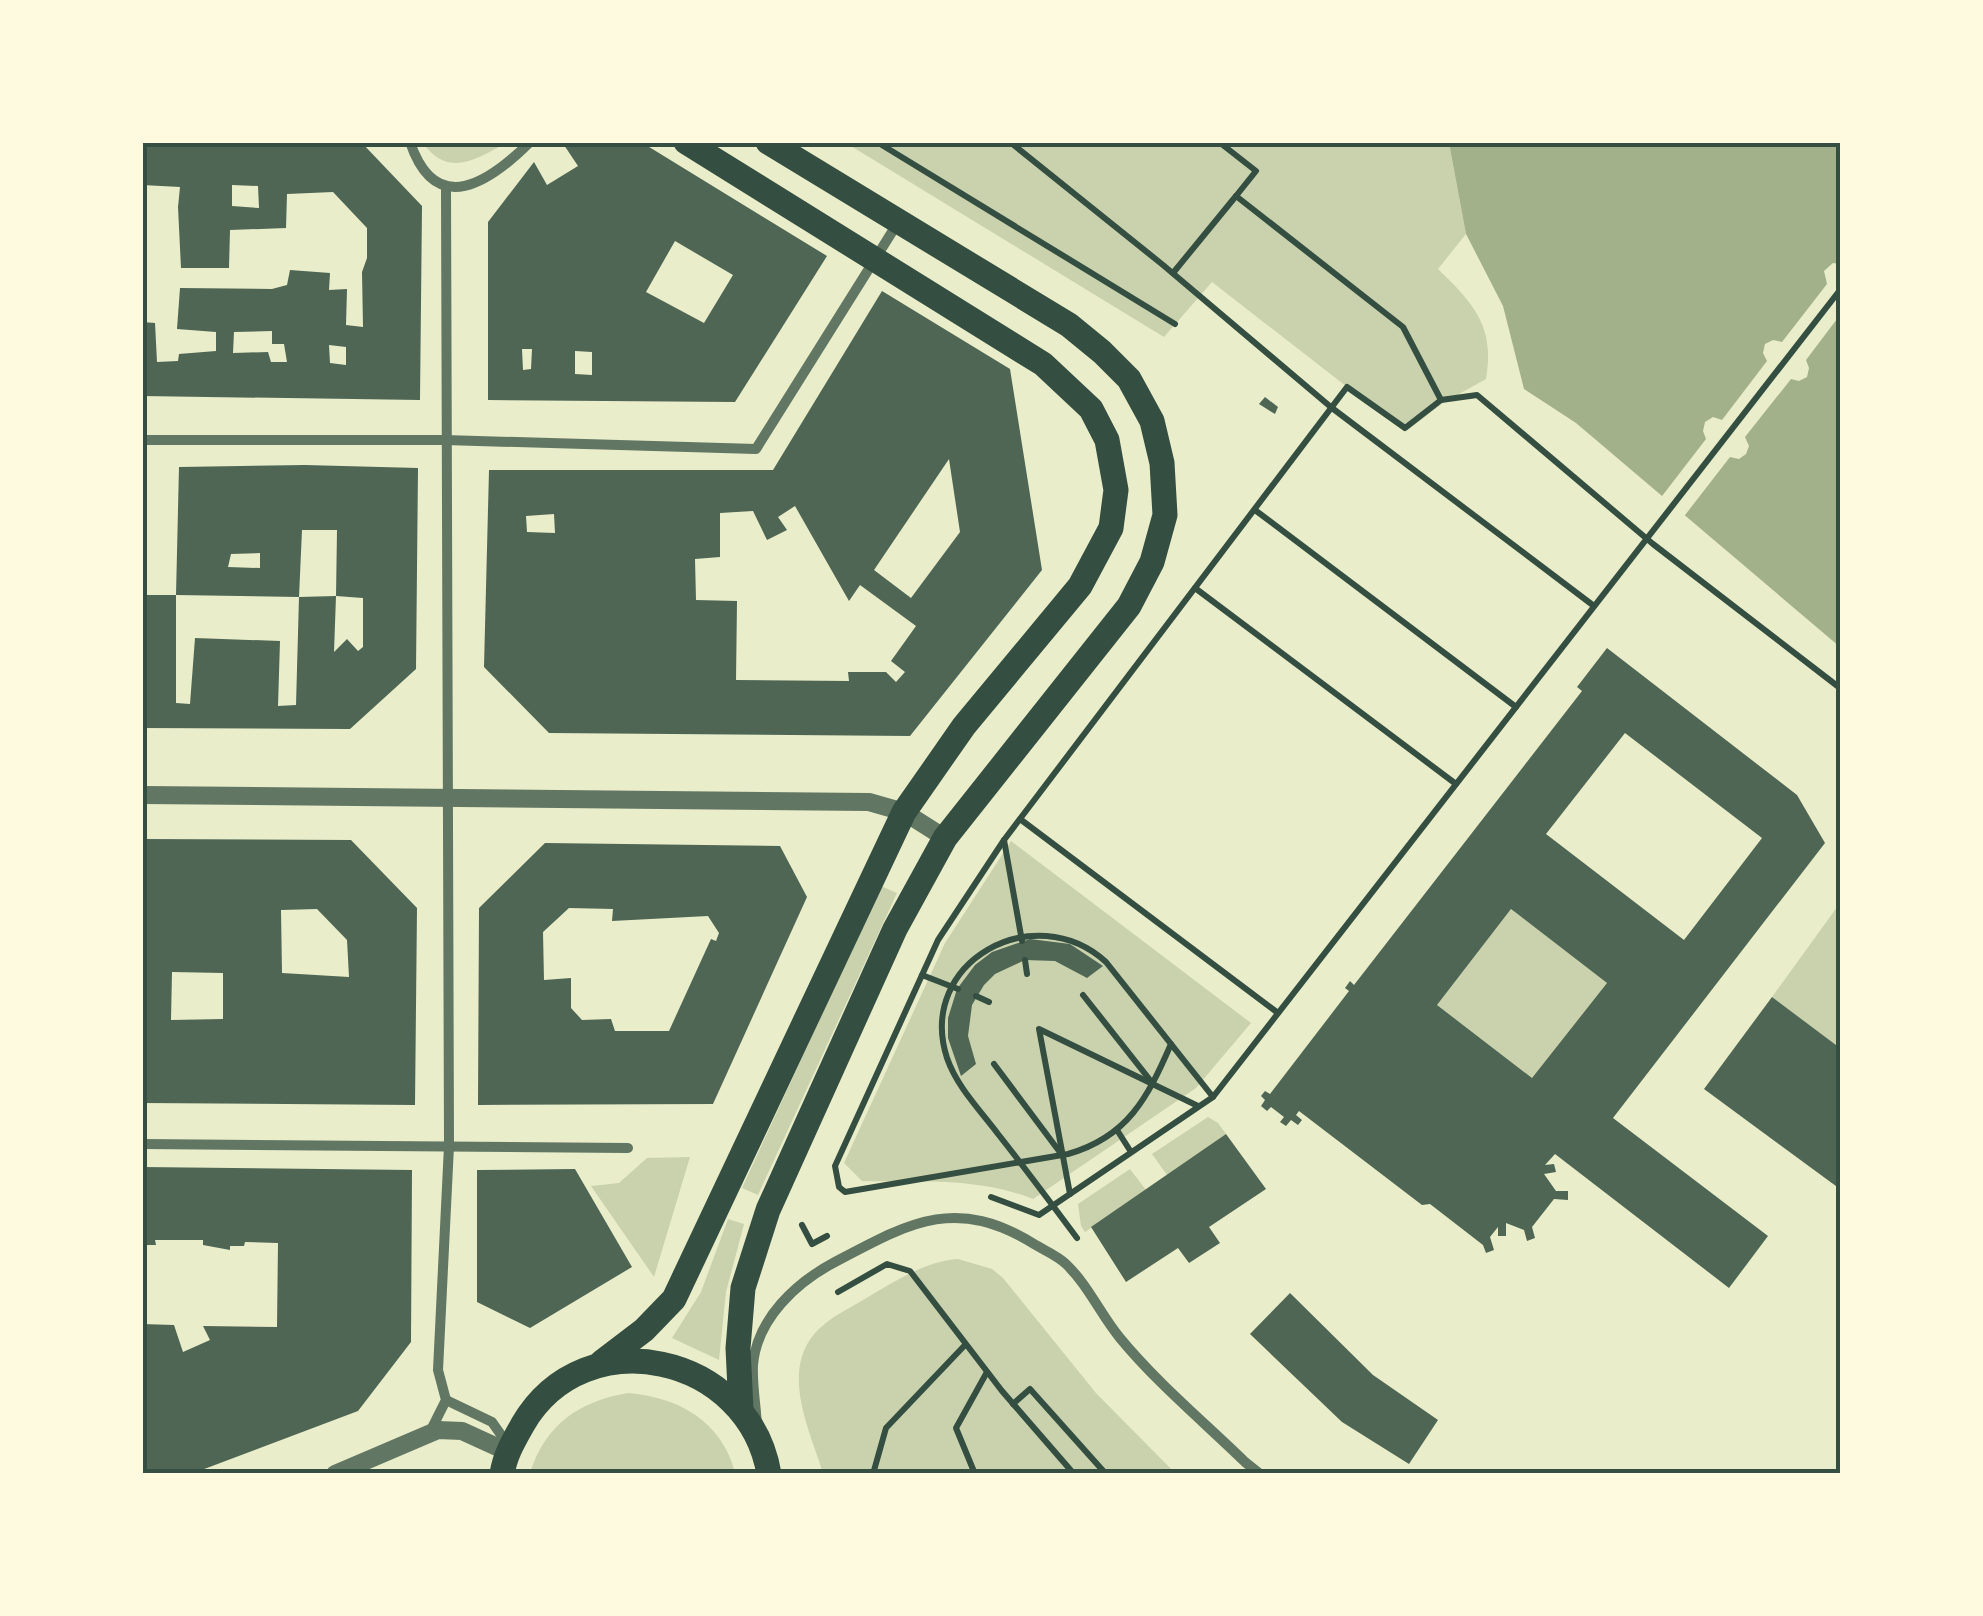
<svg xmlns="http://www.w3.org/2000/svg" width="1983" height="1616" font-family="Jost,sans-serif">
<rect width="100%" height="100%" fill="#e9edc9"/>
<g fill="#cad2ad">
<path d="M423 143H506C475 160 448 178 423 143Z"/>
<path d="M846 143H1449L1466 234 1438 269C1474 304 1495 326 1486 379L1443 403 1405 432 1212 282 1164 337Z"/>
<path d="M1011 841 1251 1023 1196 1088 1033 1199C978 1177 920 1182 862 1181L844 1163 945 943Z"/>
<path d="M881 886 897 893 758 1195 742 1188Z"/>
<path d="M1840 903V1048L1772 997Z"/>
<path d="M1511 909 1607 983 1532 1078 1437 1005Z"/>
<path d="M1208 1117 1218 1123 1226 1134 1167 1175 1152 1154Z"/>
<path d="M690 1157 654 1277 591 1186 619 1183 647 1158Z"/>
<path d="M1130 1169 1146 1190 1085 1232 1081 1226 1078 1204Z"/>
<path d="M728 1219 744 1224 726 1292 719 1360 672 1338 701 1292Z"/>
<path d="M958 1259 992 1269 1003 1278 1096 1393 1175 1473H823C809 1428 778 1367 820 1328 835 1314 856 1305 873 1294 899 1279 927 1261 958 1259Z"/>
<path d="M628 1393C678 1397 722 1421 735 1473H530C545 1425 579 1401 628 1393Z"/>
</g>
<path fill="#a3b18a" d="M1449 143H1840V647L1576 423 1524 389 1503 306 1466 234Z"/>
<path fill="#e9edc9" d="M1833 263 1840 264V315L1806 360 1809 368 1807 377 1799 381 1791 379 1745 437 1749 446 1746 454 1739 459 1730 457 1682 519 1659 500 1706 439 1703 431 1705 422 1713 417 1722 420 1767 361 1763 353 1765 344 1773 340 1782 342 1827 284 1824 271Z"/>
<g fill="#4f6655" fill-rule="evenodd">
<path d="M142 142H361L422 206 420 400 142 396V322L155 323 157 362 178 361 179 354 216 351V332L177 329 180 288 272 289 287 285 290 270 330 273 329 290 347 289 346 325 363 327 362 272 367 258V228L333 192 287 194 286 228 230 230 229 268H181L178 207 180 187 142 185ZM232 185 258 186 259 208 232 206ZM272 331V344H284L287 362H271L268 352 233 353 234 332ZM329 345 346 347V365L330 363Z"/>
<path d="M562 142H641L827 256 735 402 488 400V222L534 162 547 185 578 166ZM675 241 733 275 704 323 646 292ZM522 349H532L531 369 523 370ZM575 351 592 352V375L575 374Z"/>
<path d="M882 291 1010 369 1042 570 910 736 549 733 484 667 489 470H773ZM949 459 960 532 911 598 874 570ZM795 506 849 601 860 585 916 626 891 661 905 672 896 682 886 672H848L849 681 736 680 737 601 696 600 695 559 720 557V513L753 511 767 540 787 530 778 517ZM554 514 555 533 527 532 526 516Z"/>
<path d="M1265 397 1278 407 1275 414 1259 404Z"/>
<path d="M305 465 418 468 416 669 350 729 142 728V595H176V703L190 704 195 638 280 641 278 706 296 705 299 597 336 596 334 652 347 639 358 651 363 647V598L336 596 337 530H302L299 597 176 595 179 467ZM260 553V568L228 567 231 554Z"/>
<path d="M1607 648 1797 795 1825 843 1613 1118 1768 1236 1729 1288 1555 1154 1545 1165 1554 1164 1556 1172 1544 1174 1556 1191H1568V1200L1554 1199 1532 1227 1535 1238 1527 1241 1524 1230 1506 1223V1236H1498V1227L1490 1237 1494 1250 1486 1253 1483 1245 1430 1204 1422 1205 1299 1111 1296 1115 1302 1120 1298 1125 1291 1120 1286 1126 1280 1122 1284 1117 1271 1107 1267 1111 1261 1106 1265 1100 1261 1096 1265 1091 1270 1094 1349 991 1345 988 1350 981 1354 985 1582 691 1577 687ZM1625 733 1762 838 1684 940 1546 834ZM1511 909 1607 983 1532 1078 1437 1005Z"/>
<path d="M142 839 351 840 417 908 415 1105 142 1103ZM317 909 347 940 349 977 282 973 281 910ZM172 972 223 973V1019L171 1020Z"/>
<path d="M545 843 780 846 807 897 713 1104 478 1105 479 908ZM569 908 613 909 612 921 708 916 719 933 716 941 711 939 669 1031H615L611 1019 582 1020 571 1008V978L544 980 543 932Z"/>
<path d="M1030 939 1070 944 1103 966 1087 978 1055 961 1025 960 995 974 984 985 972 1005 968 1036 976 1064 961 1076 948 1038V1018L957 989 975 965 992 952Z"/>
<path d="M1772 997 1840 1048V1189L1704 1089Z"/>
<path d="M1226 1134 1266 1189 1209 1227 1220 1243 1189 1263 1178 1248 1126 1282 1091 1227Z"/>
<path d="M142 1167 412 1170 411 1342 358 1411 191 1474H142V1324L174 1325 183 1352 210 1340 203 1326 277 1327 278 1243 245 1242 244 1246H230V1250L203 1245V1240H155L156 1245H142Z"/>
<path d="M575 1169 632 1267 530 1328 477 1302V1170Z"/>
<path d="M1290 1293 1373 1375 1438 1420 1409 1464 1342 1422 1250 1334Z"/>
</g>
<g fill="none" stroke-linecap="round" stroke-linejoin="round">
<g stroke="#344e41" stroke-width="6">
<path d="M877 142 1175 324"/>
<path d="M1010 142 1163 265 1332 408 1594 606"/>
<path d="M1219 142 1256 171 1236 196 1403 327 1441 400 1477 395 1653 544 1840 688"/>
<path d="M1173 273 1236 196"/>
<path d="M1255 510 1516 707"/>
<path d="M1195 588 1456 784"/>
<path d="M1020 819 1278 1013"/>
<path d="M1004 840 938 940 835 1166 839 1187 845 1192 1068 1154C1128 1137 1148 1097 1171 1044"/>
<path d="M1022 941 1004 840 1347 387 1405 428 1441 400"/>
<path d="M1025 960 1027 974"/>
<path d="M922 975 958 989"/>
<path d="M1083 995 1150 1080"/>
<path d="M976 996 989 1002"/>
<path d="M994 1064 1059 1151"/>
<path d="M1117 1130 1131 1152"/>
<path d="M1070 1194 1039 1029 1198 1106"/>
<path d="M991 1197 1039 1215 1213 1097 1840 290"/>
<path d="M802 1225 812 1244 827 1236"/>
<path d="M1077 1238C1051 1203 1025 1168 998 1134 980 1110 957 1087 947 1058 916 962 1034 897 1106 962L1213 1097"/>
<path d="M838 1292 887 1264 910 1271 1002 1391 1074 1474"/>
<path d="M1013 1404 1030 1389 1106 1474"/>
<path d="M873 1474 886 1428 965 1345"/>
<path d="M975 1474 956 1428 987 1372"/>
</g>
<g stroke="#617663" stroke-width="10">
<path d="M410 142C436 219 490 182 530 142"/>
<path d="M142 440H445L756 449 897 224"/>
<path d="M142 1144 628 1148"/>
<path d="M446 1400 492 1422 508 1445"/>
<path d="M757 1426C756 1406 752 1385 753 1365 757 1318 797 1282 835 1262 909 1223 955 1195 1034 1244 1044 1250 1058 1256 1066 1264 1088 1285 1101 1315 1120 1338 1157 1383 1204 1422 1245 1462L1260 1474"/>
<path d="M430 1432 446 1400 438 1370 449 1146 446 189"/>
</g>
<g stroke="#617663" stroke-width="18">
<path d="M142 795 869 802 904 812 945 838"/>
<path d="M335 1474 438 1430 462 1431 508 1452"/>
</g>
<g stroke="#344e41" stroke-width="25">
<path d="M602 1362 644 1330 674 1299 904 812 964 726 1080 586 1111 528 1116 490 1107 440 1091 409 1043 364 686 142"/>
<path d="M741 1410 738 1348 743 1288 768 1210 895 929 945 838 1129 606 1152 562 1165 515 1162 463 1152 421 1129 379 1102 352 1069 325 768 142"/>
<path d="M502 1474C505 1455 514 1440 523 1424 585 1318 749 1354 769 1474"/>
</g>
</g>
<rect width="1983" height="1616" fill="none" stroke="#fefae0" stroke-width="290"/>
<rect x="145" y="145" width="1693" height="1326" fill="none" stroke="#344e41" stroke-width="4"/>
</svg>
